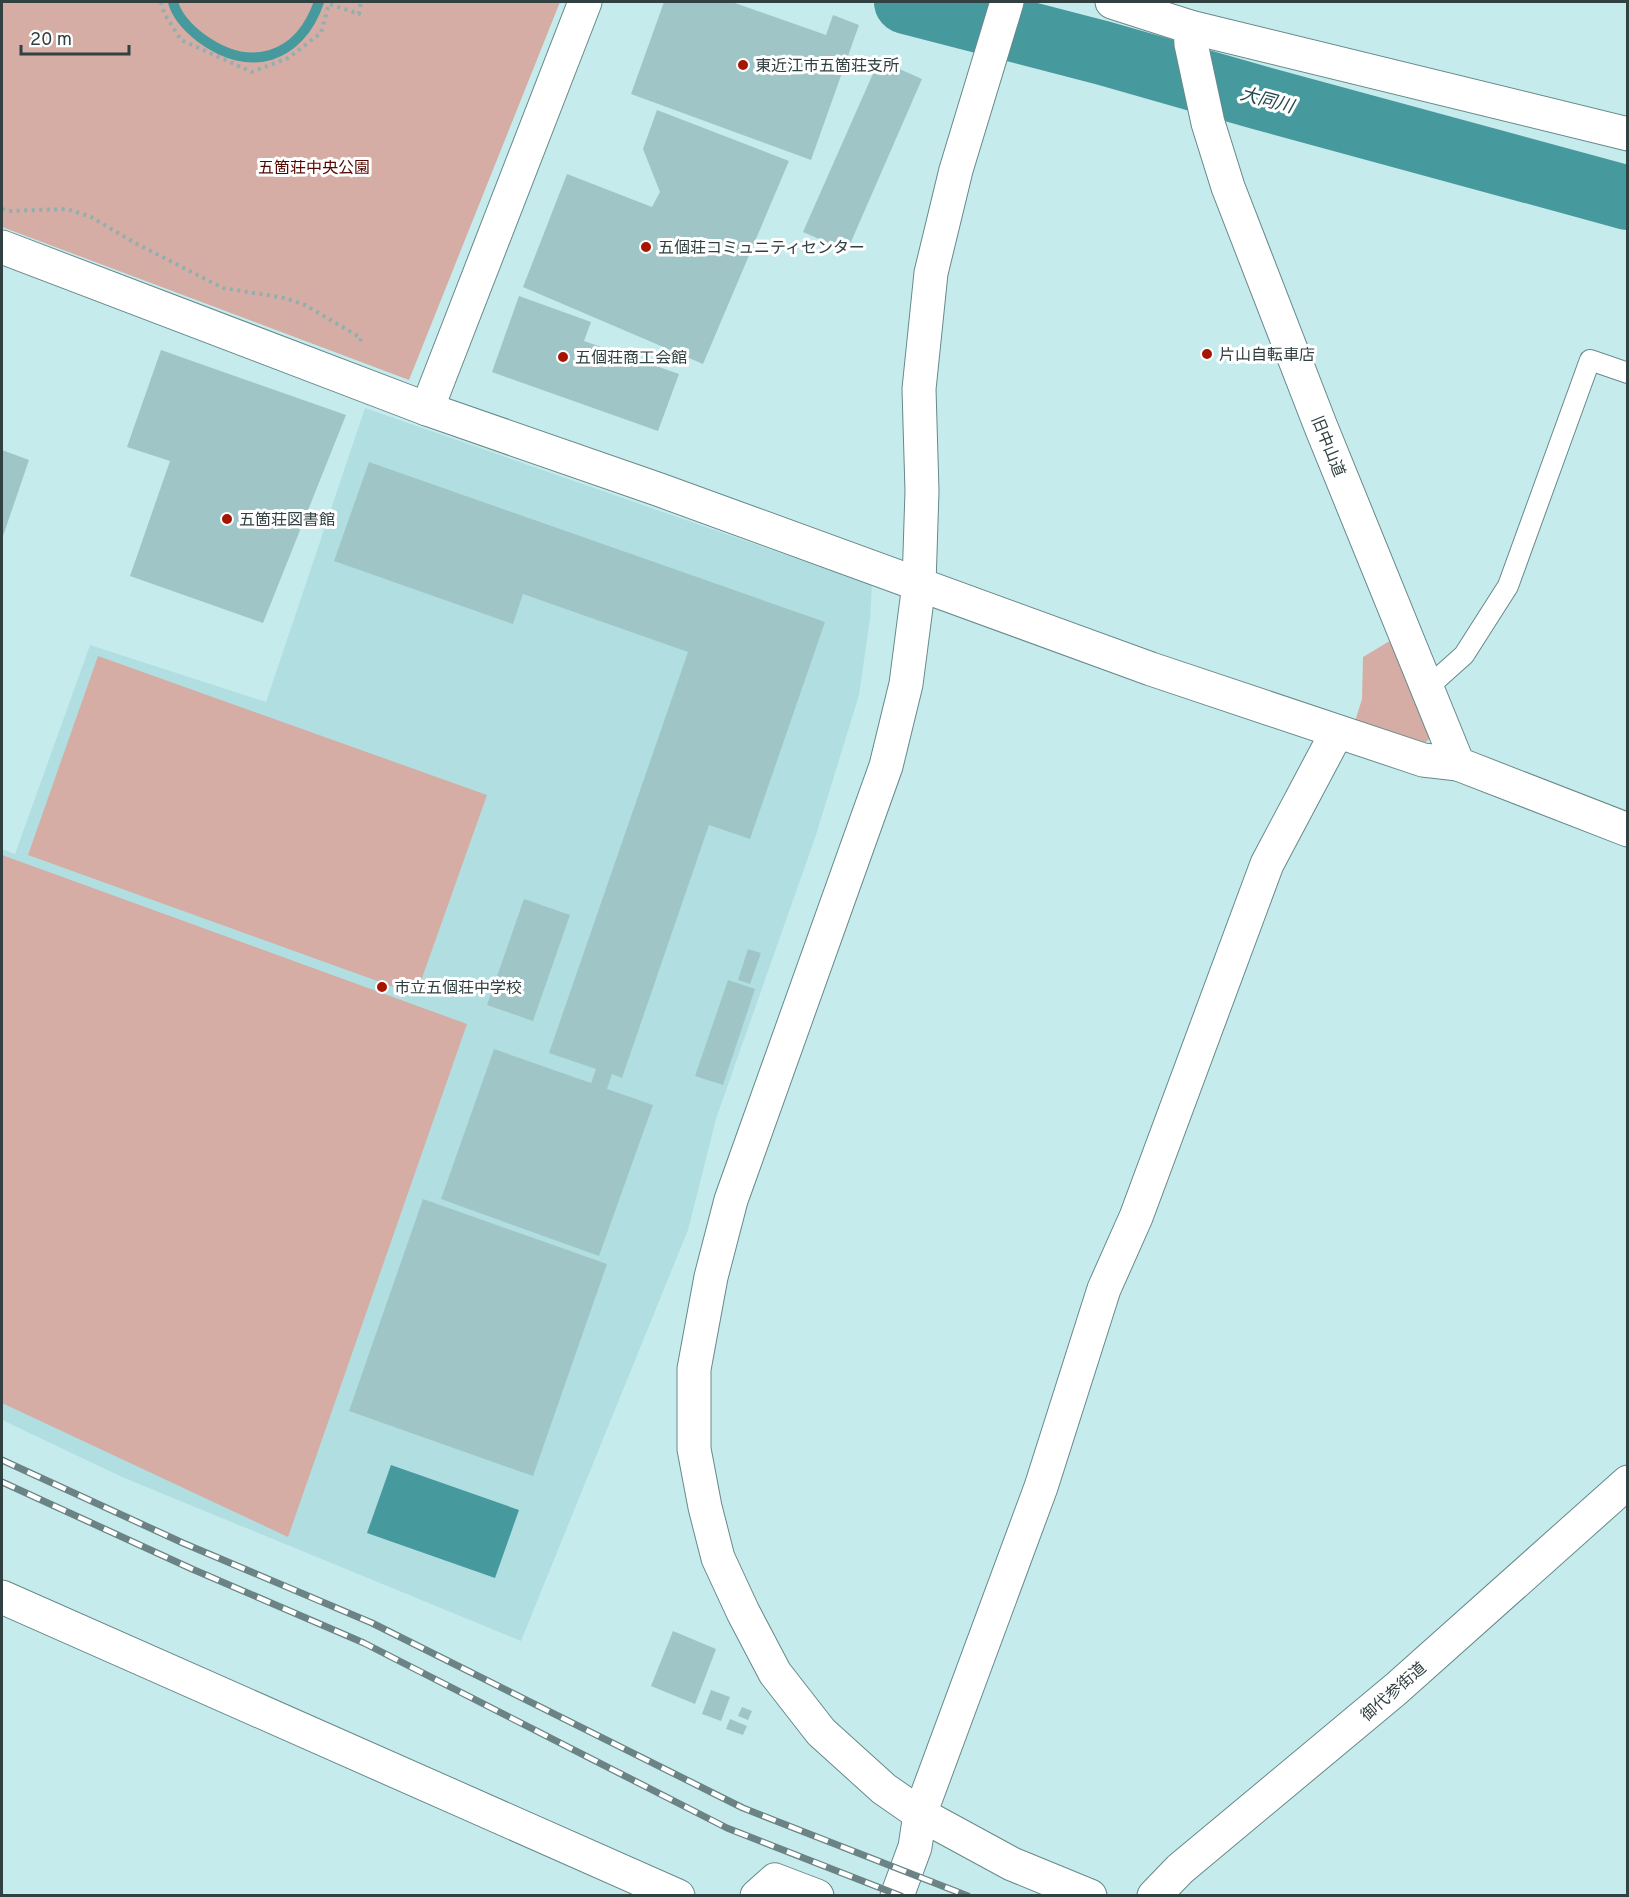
<svg xmlns="http://www.w3.org/2000/svg" width="1629" height="1897" font-family="Overpass,'Noto Sans JP',sans-serif">
<rect width="100%" height="100%" fill="#c6ebed"/>
<path fill="#b1dfe1" d="M365 408 872 585 870 619 859 695 816 835 716 1119 688 1230 521 1641 122 1477 2 1420V849L15 854 90 645 266 702Z"/>
<g fill="#d5ada5">
<path d="M2 2H560L409 380 2 227Z"/>
<path d="M1393 639 1430 738 1418 750 1353 728 1362 699 1363 657Z"/>
<path d="M98 656 487 795 416 995 28 855Z"/>
<path d="M2 855 467 1024 288 1537 2 1403Z"/>
</g>
<path fill="#46999d" d="M391 1465 519 1510 495 1578 367 1533Z"/>
<g fill="none" stroke-linecap="round" stroke-linejoin="round">
<path stroke="#46999d" stroke-width="10" d="M173 2C177 17 188 28 201 38 250 74 299 59 319 2"/>
<path stroke="#46999d" stroke-width="64" d="M906 2 1103 53 1257 97 1628 198"/>
</g>
<g fill="#a0c5c6">
<path d="M664 2H732L826 35 833 15 859 25 811 160 631 94Z"/>
<path d="M879 60 922 79 847 251 803 232Z"/>
<path d="M657 110 789 161 703 364 523 287 567 174 652 207 660 192 643 149Z"/>
<path d="M519 296 591 322 584 341 679 374 658 431 492 372Z"/>
<path d="M161 350 346 415 263 623 130 576 170 461 127 447Z"/>
<path d="M2 450 29 460 2 539Z"/>
<path d="M369 462 825 622 750 839 709 825 622 1078 612 1074 607 1089 653 1105 599 1256 441 1199 494 1049 591 1083 596 1069 549 1053 688 652 523 594 513 624 334 561Z"/>
<path d="M524 899 570 915 533 1021 487 1005Z"/>
<path d="M748 949 761 953 750 984 738 980Z"/>
<path d="M728 980 755 989 723 1085 695 1076Z"/>
<path d="M423 1199 607 1264 533 1476 349 1411Z"/>
<path d="M673 1631 716 1649 695 1704 651 1686Z"/>
<path d="M711 1690 730 1697 721 1721 702 1714Z"/>
<path d="M742 1707 752 1711 748 1720 738 1716Z"/>
<path d="M730 1719 747 1726 743 1735 726 1729Z"/>
</g>
<g fill="none" stroke-linecap="round" stroke-linejoin="round">
<defs>
<path id="lane" d="M1426 689 1464 655 1508 586 1590 360 1628 373"/>
<g id="street">
<path d="M1190 27 1191 44 1208 123 1228 187 1321 427 1458 764 1628 830"/>
<path d="M2 247 427 409 660 490 1151 669 1423 760 1458 764"/>
<path d="M427 409 585 2"/>
<path d="M2 1597 678 1896"/>
<path d="M757 1896 775 1880 817 1896"/>
<path d="M897 1896 915 1847 920 1814 1041 1487 1104 1289 1136 1217 1267 864 1337 732"/>
<path d="M1154 1896 1180 1869 1396 1689 1628 1482"/>
</g>
<g id="secondary">
<path d="M1007 2 956 170 931 273 919 389 922 491 919 584 906 684 886 766 731 1200 711 1277 694 1369V1449L705 1507 718 1558 743 1612 775 1673 821 1732 884 1789 920 1814 1012 1864 1090 1896"/>
<path d="M1112 2 1190 27 1628 134"/>
</g>
</defs>
<use href="#lane" stroke="#66898a" stroke-width="22"/>
<use href="#street" stroke="#66898a" stroke-width="35"/>
<use href="#secondary" stroke="#66898a" stroke-width="35"/>
<g stroke="#91afb0" stroke-width="4" stroke-dasharray="3 4.5" stroke-linecap="butt">
<path d="M161 2 164 13 181 40 252 72 288 58 321 33 329 4 359 14 361 2"/>
<path d="M2 209 9 211 67 209 91 217 135 243 223 288 285 298 305 305 361 338 359 345"/>
</g>
<use href="#lane" stroke="#fff" stroke-width="20"/>
<use href="#street" stroke="#fff" stroke-width="33"/>
<use href="#secondary" stroke="#fff" stroke-width="33"/>
<defs>
<g id="rail">
<path d="M2 1460 183 1543 372 1623 743 1808 968 1896"/>
<path d="M2 1482 192 1569 364 1643 727 1828 901 1896"/>
</g>
</defs>
<use href="#rail" stroke="#6b8384" stroke-width="7"/>
<use href="#rail" stroke="#fff" stroke-width="4.5" stroke-dasharray="14" stroke-linecap="butt"/>
</g>
<g fill="#a61500" stroke="#fff" stroke-width="2">
<circle cx="743" cy="65" r="6"/>
<circle cx="646" cy="247" r="6"/>
<circle cx="1207" cy="354" r="6"/>
<circle cx="563" cy="357" r="6"/>
<circle cx="227" cy="519" r="6"/>
<circle cx="382" cy="987" r="6"/>
</g>
<g text-anchor="middle" stroke-width="6" stroke-linejoin="round" paint-order="stroke">
<g font-size="16" fill="#314041" stroke="#fff" text-anchor="start">
<text x="755" y="71">東近江市五箇荘支所</text>
<text x="658" y="253">五個荘コミュニティセンター</text>
<text x="1219" y="360">片山自転車店</text>
<text x="575" y="363">五個荘商工会館</text>
<text x="239" y="525">五箇荘図書館</text>
<text x="394" y="993">市立五個荘中学校</text>
</g>
<g font-size="16" fill="#550800" stroke="#fff">
<text x="314" y="173">五箇荘中央公園</text>
</g>
<g font-size="16" fill="#314041" stroke="#fff">
<text transform="translate(1329 446) rotate(68)" y="6">旧中山道</text>
<text transform="translate(1393 1691) rotate(-41)" y="6">御代参街道</text>
</g>
<g font-size="18" font-style="italic" fill="#21484a" stroke="#fff">
<text transform="translate(1267 100) rotate(15)" y="6">大同川</text>
</g>
</g>
<rect width="1629" height="1897" fill="none" stroke="#314041" stroke-width="6"/>
<path d="M21 45v9h108v-9" fill="none" stroke="#314041" stroke-width="3"/>
<text x="30" y="45" font-size="18" fill="#314041" stroke="#ffffff" stroke-width="4.5" paint-order="stroke">20 m</text>
</svg>
